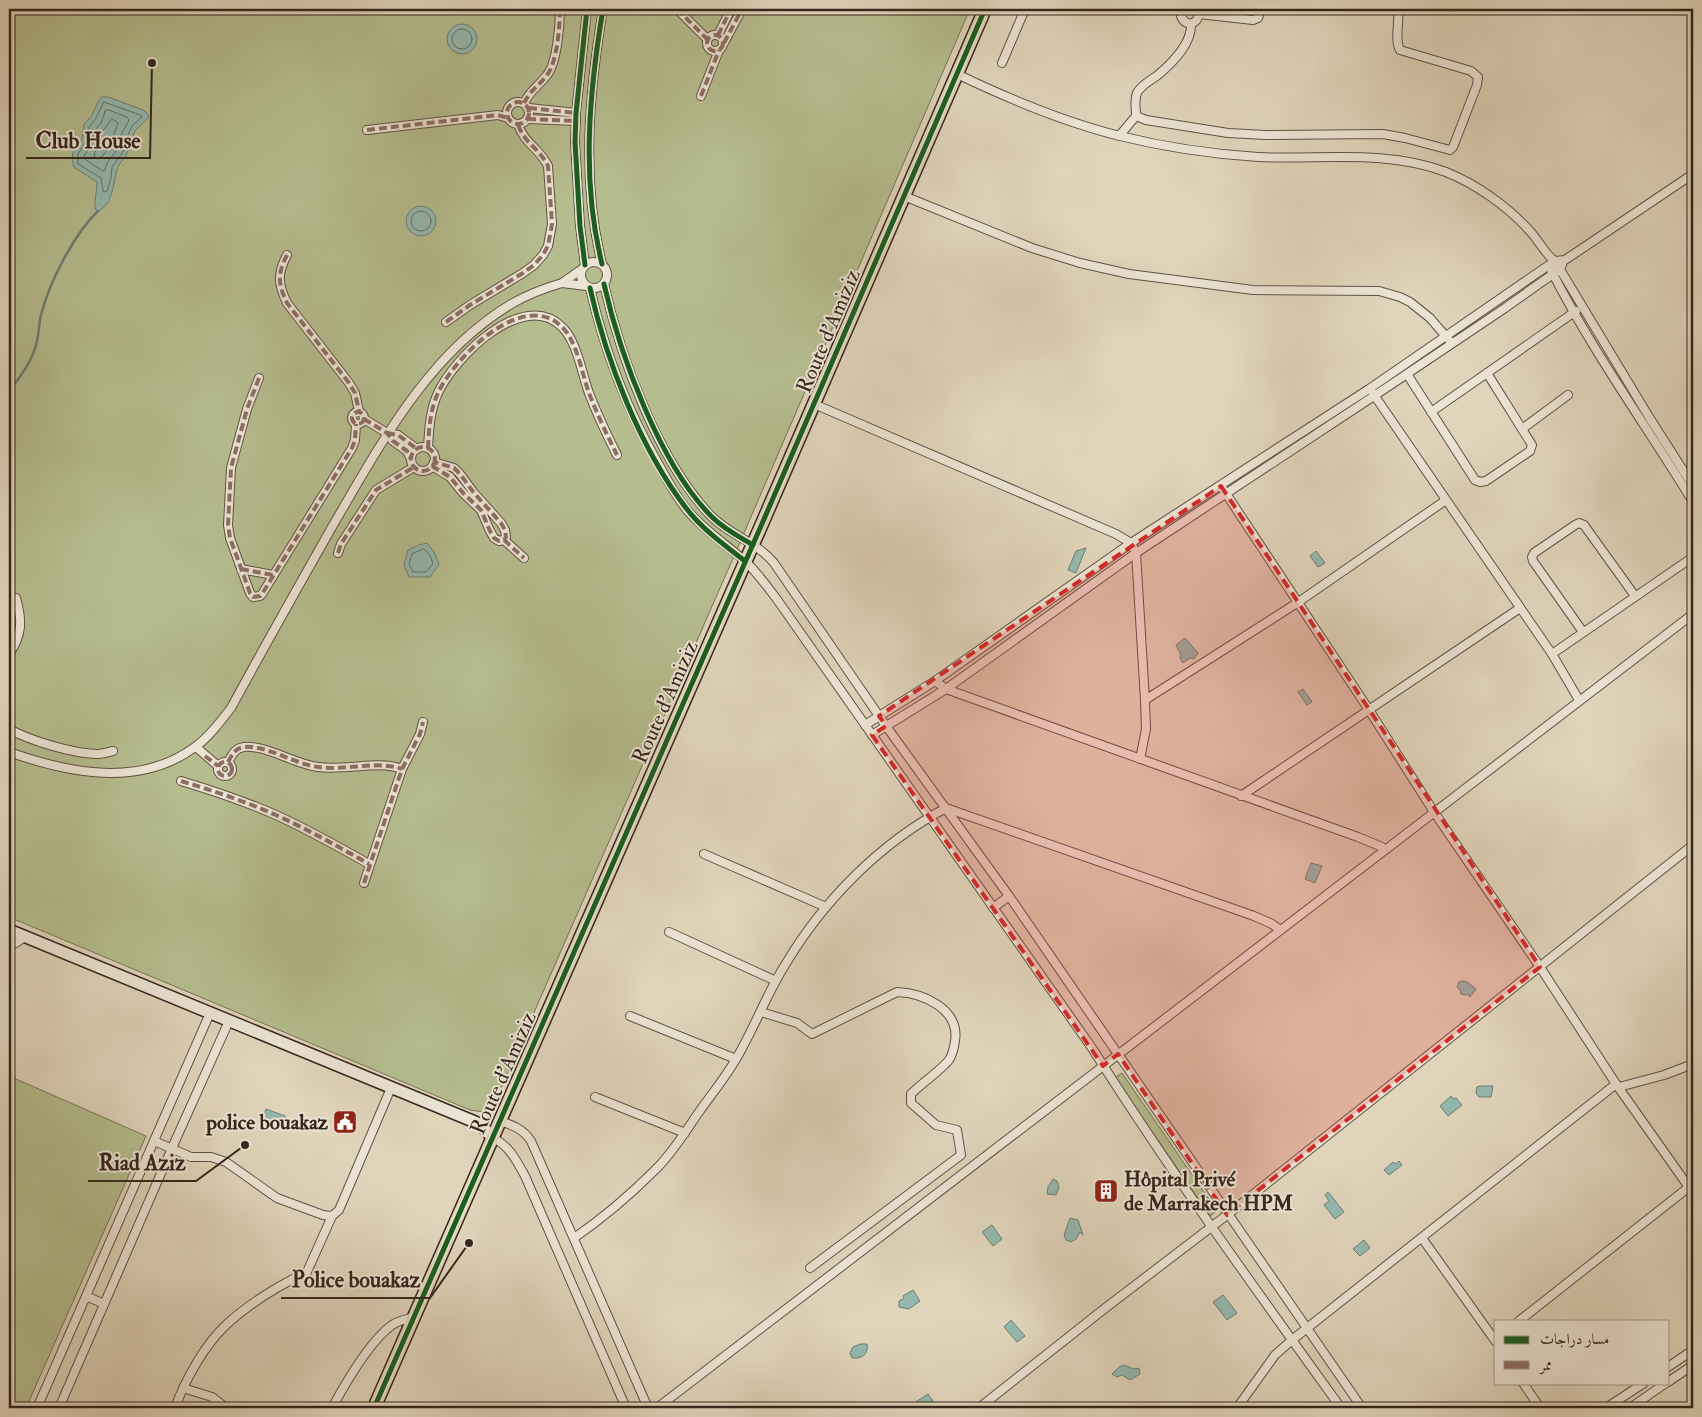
<svg xmlns="http://www.w3.org/2000/svg" width="1702" height="1417" font-family="'IM FELL Double Pica',Amiri,serif">
<rect width="100%" height="100%" fill="#e0d4bb"/>
<filter id="stains"><feTurbulence type="fractalNoise" baseFrequency=".004" numOctaves="4"/><feColorMatrix values="0 0 0 0 .2 0 0 0 0 .09 0 0 0 0 .02 0 0 0 .5 -.17"/></filter>
<radialGradient id="worn" r=".72"><stop offset=".6" stop-color="#630" stop-opacity="0"/><stop offset="1" stop-color="#630" stop-opacity=".3"/></radialGradient>
<g fill="#b5bc8e" stroke="#767256">
<path d="M9 9H970L738 547 490 1113 470 1110 9 917Z"/>
<path d="M1122 1073 1217 1211 1210 1216 1115 1078Z"/>
<path d="M9 1076 146 1136 26 1408H9Z"/>
</g>
<g fill="#94b8ad" stroke="#6e7e73">
<circle cx="462" cy="39" r="15"/>
<path d="M102 97H108L143 110 147 113 149 117C145 122 139 126 135 131 131 139 130 146 127 153 125 159 118 164 117 170 113 183 113 205 98 211L95 209C94 200 97 191 97 182L74 167 72 160 73 152 82 139 84 124 91 117 99 100Z"/>
<circle cx="421" cy="221" r="15"/>
<path d="M427 543 434 552 439 564 430 577H409L404 565 408 550 419 545Z"/>
<path d="M1086 548 1076 573 1068 570 1076 551Z"/>
<path d="M1316 551 1325 563 1318 567 1310 556Z"/>
<path d="M1185 638 1198 653 1194 659 1190 658 1183 663 1180 658 1181 655 1176 645Z"/>
<path d="M1303 689 1312 702 1307 705 1298 692Z"/>
<path d="M1311 863 1322 866 1315 883 1305 879Z"/>
<path d="M1463 981 1467 982 1476 989 1470 997 1468 994 1466 995 1461 994 1460 990 1457 987 1459 982Z"/>
<path d="M1480 1086H1493L1491 1097H1479L1476 1093 1477 1087Z"/>
<path d="M1451 1096 1453 1099 1456 1098 1462 1105 1448 1116 1440 1106Z"/>
<path d="M266 1109 285 1116 287 1121 283 1128 263 1118Z"/>
<path d="M1399 1161 1402 1165 1389 1175 1384 1170 1393 1162 1396 1164Z"/>
<path d="M1053 1179 1057 1181 1059 1188 1056 1195 1047 1194 1048 1187Z"/>
<path d="M1328 1192 1344 1212 1335 1219 1324 1205 1329 1201 1325 1195Z"/>
<path d="M1070 1218 1078 1220 1083 1235 1080 1232 1076 1239 1071 1242 1066 1240 1064 1235Z"/>
<path d="M992 1225 1002 1239 993 1246 982 1232Z"/>
<path d="M1364 1240 1370 1248 1360 1256 1353 1249Z"/>
<path d="M913 1290 920 1301 909 1309 899 1307V1301L904 1298 903 1296Z"/>
<path d="M1223 1295 1237 1313 1227 1320 1213 1302Z"/>
<path d="M1011 1320 1025 1336 1017 1342 1004 1327Z"/>
<path d="M860 1344H867C869 1355 861 1359 852 1358L850 1353 853 1347Z"/>
<path d="M1124 1365 1134 1369 1139 1368 1140 1374 1130 1380 1122 1375 1117 1377 1112 1374 1119 1367Z"/>
<path d="M928 1394 933 1401 923 1408H913L911 1405Z"/>
</g>
<g fill="none" stroke-linecap="round" stroke-linejoin="round">
<g stroke="#657065" stroke-width="1">
<circle cx="462" cy="39" r="10"/>
<path d="M104 102 140 115 142 117 132 126 126 139 123 152 112 167 111 178 107 191 105 192 103 191 101 178 78 164V154L86 141 89 127 95 120Z"/>
<path d="M106 110H109L127 117 129 120 120 137 117 150 107 163 105 170 103 171 83 158 92 143 95 130 101 123Z"/>
<path d="M112 119 117 122 118 124C112 136 110 153 98 159L95 157 94 154 99 145 101 134Z"/>
<circle cx="421" cy="221" r="10"/>
<path d="M424 549 430 555 433 564 426 572H413L409 564 412 554Z"/>
</g>
<path stroke="#6e7e73" stroke-width="2.5" d="M9 391C21 376 33 360 37 341 39 333 39 323 41 315 49 283 74 234 98 211"/>
<defs>
<g id="street">
<path d="M677 9 707 39"/>
<path d="M1184 9 1181 16C1186 30 1204 22 1196 9"/>
<path d="M1199 14 1253 20 1258 18 1261 9"/>
<circle cx="715" cy="43" r="8"/>
<path d="M718 35 731 9"/>
<path d="M724 43 742 9"/>
<path d="M1002 63 1025 9"/>
<path d="M957 74C1009 99 1064 122 1120 136 1164 147 1212 154 1258 157 1320 160 1386 149 1446 172 1476 184 1507 206 1529 230 1537 238 1547 257 1555 261L1649 417 1693 486"/>
<path d="M701 96 719 50"/>
<circle cx="518" cy="113" r="11"/>
<path d="M524 103C531 89 538 87 547 75 557 63 560 25 560 9"/>
<path d="M529 108 576 113"/>
<path d="M1136 116 1146 120 1228 133 1266 135 1383 134 1405 138 1450 150 1453 147 1477 85 1478 77 1471 71 1400 50C1394 39 1400 22 1398 9"/>
<path d="M528 119 576 121"/>
<path d="M367 130 498 115 508 118"/>
<path d="M1119 136 1136 116C1136 109 1134 100 1137 93 1141 85 1151 80 1158 75 1172 63 1192 44 1191 24"/>
<path d="M904 196 1032 248 1080 263 1129 274 1253 290 1379 291 1400 297 1410 302 1430 318 1449 340"/>
<path d="M287 255C277 274 278 284 287 303L349 383 355 393 359 411"/>
<circle cx="594" cy="275" r="13"/>
<path d="M602 264C581 180 589 93 603 9"/>
<path d="M585 265 580 226 575 142 576 113 587 9"/>
<path d="M582 269 562 283 586 286"/>
<path d="M1551 270C1592 351 1646 425 1693 502"/>
<path d="M604 284C621 359 657 458 710 515 729 535 757 542 774 563L886 726 1009 896 1362 1408"/>
<path d="M590 288C604 349 627 410 659 465 667 480 676 496 687 510 704 530 724 543 744 560 756 571 766 585 776 598L1092 1048C1170 1171 1256 1290 1341 1408"/>
<path d="M446 322 470 305 523 273 534 265 543 255 548 246 552 224 548 166C540 149 523 142 518 124"/>
<path d="M1407 374 1475 480 1480 482 1486 481 1530 451 1532 445 1487 373"/>
<path d="M259 378 247 409 231 468 228 525 230 538 250 593 253 597 260 596 262 594 352 448 355 440 356 424"/>
<path d="M1372 392 1552 654 1579 700"/>
<path d="M814 404 1116 534 1131 543 1136 553 1145 700 1146 729 1140 759"/>
<circle cx="358" cy="418" r="6"/>
<path d="M1431 412 1576 311"/>
<path d="M364 419 387 433 393 441 407 451 411 459"/>
<path d="M1522 429 1568 395"/>
<path d="M387 433 398 435 417 449"/>
<circle cx="423" cy="459" r="12"/>
<path d="M428 448C429 429 430 410 438 393 454 358 523 288 562 327 577 341 582 374 589 393 597 414 607 435 617 455"/>
<path d="M432 466 450 477 463 493 481 510 490 531 494 538 499 541 504 540 506 537 505 530 501 523 474 493 460 474 454 468 434 462"/>
<path d="M1221 486 1369 710 1434 812 1540 967 1616 1084 1693 1193"/>
<path d="M504 540 524 558"/>
<path d="M338 553 341 544 376 490 414 467"/>
<path d="M241 569 273 575"/>
<path d="M1583 632 1533 561 1532 557 1534 553 1575 525 1579 523 1584 525 1635 596"/>
<path d="M9 654C23 635 22 619 16 598"/>
<path d="M1552 654 1693 557"/>
<path d="M935 681 946 689 1358 837 1382 847 1384 850"/>
<path d="M1145 700 1297 603 1446 500"/>
<path d="M865 725 935 681 1131 543 1369 389 1549 265 1555 261 1565 260 1693 174"/>
<path d="M9 729C31 741 71 753 97 754 102 754 108 752 113 751"/>
<path d="M872 735 946 689 1136 553 1374 396 1505 308 1560 269 1562 265"/>
<path d="M196 747 218 766"/>
<path d="M9 752C68 773 140 788 195 747 209 737 220 722 231 708 264 647 298 587 332 527 380 445 429 352 513 303 529 294 545 288 562 283"/>
<circle cx="225" cy="769" r="7"/>
<path d="M228 762C232 755 235 748 244 747 267 745 294 764 318 767 345 771 378 760 402 769"/>
<path d="M181 781C214 791 247 802 278 816 309 830 339 847 369 864"/>
<path d="M1241 796 1520 608"/>
<path d="M704 854 826 907"/>
<path d="M364 883 402 769 420 734 423 722"/>
<path d="M993 908 1009 896"/>
<path d="M669 932 776 981"/>
<path d="M9 947 25 937"/>
<path d="M761 1012 797 1023 812 1034 897 992C923 993 960 1009 955 1041 954 1048 953 1054 949 1060 941 1070 921 1084 911 1094V1103L936 1125 957 1130 961 1155 810 1268"/>
<path d="M630 1016 736 1059"/>
<path d="M1619 1087 1664 1075 1693 1064"/>
<path d="M595 1097 685 1133"/>
<path d="M499 1121C513 1125 523 1129 531 1141L648 1408"/>
<path d="M492 1137C510 1147 515 1158 525 1176L626 1408"/>
<path d="M154 1141 191 1157H211L226 1162 277 1198 323 1215 332 1216"/>
<path d="M574 1238C603 1218 630 1195 655 1170 672 1154 685 1132 699 1112 711 1095 725 1078 736 1059 754 1029 766 995 785 965 823 901 880 843 946 808L1254 916 1272 924 1280 930"/>
<path d="M1422 1238 1496 1342"/>
<path d="M86 1296 104 1304"/>
<path d="M1519 1321 1689 1187"/>
<path d="M1668 1367 1693 1350"/>
<path d="M1668 1382 1693 1365"/>
<path d="M1523 1383 1540 1408"/>
<path d="M183 1388 212 1397 226 1408"/>
<path d="M37 1408 210 1013"/>
<path d="M59 1408 172 1148 229 1021"/>
<path d="M175 1408C185 1380 205 1344 227 1324 249 1304 280 1285 307 1272L332 1216 339 1210 391 1088"/>
<path d="M332 1408C345 1384 370 1341 392 1325 398 1321 407 1319 414 1317"/>
<path d="M657 1408 1693 614"/>
<path d="M979 1408 1104 1309 1227 1215 1693 845"/>
<path d="M1237 1408 1275 1355 1292 1340 1616 1084"/>
<path d="M1606 1408 1644 1383"/>
<path d="M1630 1408 1666 1383"/>
</g>
<path id="secondary" d="M9 930 480 1124 492 1137"/>
<path id="primary" d="M374 1408 761 526 985 9"/>
</defs>
<use href="#street" stroke="#605244" stroke-width="10"/>
<use href="#secondary" stroke="#36271d" stroke-width="14"/>
<use href="#primary" stroke="#36271d" stroke-width="15"/>
<use href="#street" stroke="#ebe3d3" stroke-width="8"/>
<use href="#secondary" stroke="#ebe3d3" stroke-width="11"/>
<use href="#primary" stroke="#e0d4bb" stroke-width="12"/>
<g stroke="#8d6e63" stroke-width="4" stroke-dasharray="8 4" stroke-linecap="butt">
<path d="M677 9 707 39"/>
<circle cx="715" cy="43" r="8"/>
<path d="M718 35 731 9"/>
<path d="M724 43 742 9"/>
<path d="M701 96 719 50"/>
<circle cx="518" cy="113" r="11"/>
<path d="M524 103C531 89 538 87 547 75 557 63 560 25 560 9"/>
<path d="M529 108 576 113"/>
<path d="M528 119 576 121"/>
<path d="M367 130 498 115 508 118"/>
<path d="M287 255C277 274 278 284 287 303L349 383 355 393 359 411"/>
<path d="M446 322 470 305 523 273 534 265 543 255 548 246 552 224 548 166C540 149 523 142 518 124"/>
<path d="M259 378 247 409 231 468 228 525 230 538 250 593 253 597 260 596 262 594 352 448 355 440 356 424"/>
<circle cx="358" cy="418" r="6"/>
<path d="M364 419 387 433 393 441 407 451 411 459"/>
<path d="M387 433 398 435 417 449"/>
<circle cx="423" cy="459" r="12"/>
<path d="M428 448C429 429 430 410 438 393 454 358 523 288 562 327 577 341 582 374 589 393 597 414 607 435 617 455"/>
<path d="M432 466 450 477 463 493 481 510 490 531 494 538 499 541 504 540 506 537 505 530 501 523 474 493 460 474 454 468 434 462"/>
<path d="M504 540 524 558"/>
<path d="M338 553 341 544 376 490 414 467"/>
<path d="M241 569 273 575"/>
<path d="M205 756 218 766"/>
<circle cx="225" cy="769" r="7"/>
<path d="M228 762C232 755 235 748 244 747 267 745 294 764 318 767 345 771 378 760 402 769"/>
<path d="M181 781C214 791 247 802 278 816 309 830 339 847 369 864"/>
<path d="M364 883 402 769 420 734 423 722"/>
</g>
<defs>
<g id="cycleway">
<path d="M602 264C581 180 589 93 603 9"/>
<path d="M585 265 580 226 575 142 576 113 587 9"/>
<path d="M604 284C620 355 660 465 712 517 724 529 738 536 753 545"/>
<path d="M590 288C606 360 640 448 686 508 702 529 724 545 745 561"/>
<path d="M374 1408 761 526 985 9"/>
</g>
</defs>
<use href="#cycleway" stroke="#ebe3d3" stroke-width="8"/>
<use href="#cycleway" stroke="#1b5e20" stroke-width="5"/>
</g>
<path fill="#d62828" fill-opacity="0.2" stroke="#d62828" stroke-width="4" stroke-dasharray="10 6" stroke-linejoin="round" d="M1221 486 1540 967 1227 1215 1118 1054 1103 1066 872 735 886 726 879 716Z"/>
<defs>
<symbol id="civic-square" viewBox="-11 -11 22 22"><rect x="-9" y="-9" width="18" height="18" rx="4" fill="#8f2418" stroke="#ebe3d3"/><path d="M-.6-6.5H3V-4.5H.6V-3L4-1V1h2V6H-6V1h2V-1L-.6-3ZM-1.2 2.5V6h2.4V2.5Z" fill="#fff"/></symbol>
<symbol id="building-square" viewBox="-11 -11 22 22"><rect x="-9" y="-9" width="18" height="18" rx="4" fill="#8f2418" stroke="#ebe3d3"/><path d="M-4-6H4V6H1V3H-1V6H-4ZM-2.5-4.3h1.7v1.8h-1.7ZM.8-4.3h1.7v1.8H.8ZM-2.5-1h1.7V.8h-1.7ZM.8-1h1.7V.8H.8Z" fill="#fff"/></symbol>
</defs>
<g fill-rule="evenodd">
<use href="#civic-square" x="331" y="1108" width="28" height="28"/>
<use href="#building-square" x="1092" y="1177" width="28" height="28"/>
</g>
<g text-anchor="middle" stroke-width="4" stroke-linejoin="round" paint-order="stroke">
<g font-size="21" fill="#36271d" stroke="#ebe3d3">
<text transform="translate(828 331) rotate(-67)" y="7">Route d'Amiziz</text>
<text transform="translate(665 702) rotate(-66)" y="7">Route d'Amiziz</text>
<text transform="translate(503 1073) rotate(-66)" y="7">Route d'Amiziz</text>
</g>
<g font-size="21" font-weight="bold" fill="#36271d" stroke="#ebe3d3" text-anchor="end">
<text x="328" y="1129">police bouakaz</text>
<text x="1124" y="1186" text-anchor="start">Hôpital Privé<tspan x="1124" dy="24">de Marrakech HPM</tspan></text>
</g>
</g>
<path fill="none" stroke="#36271d" stroke-width="2" d="M152 63L150 158H26M245 1145L196 1181H88M469 1243L430 1298H281"/>
<g fill="#36271d" stroke="#ebe3d3" stroke-width="2">
<circle cx="152" cy="63" r="5"/>
<circle cx="245" cy="1145" r="5"/>
<circle cx="469" cy="1243" r="5"/>
</g>
<g font-size="22" text-anchor="middle" font-weight="bold" fill="#36271d" stroke="#ebe3d3" stroke-width="4" stroke-linejoin="round" paint-order="stroke">
<text x="88" y="148">Club House</text>
<text x="142" y="1170">Riad Aziz</text>
<text x="356" y="1287">Police bouakaz</text>
</g>
<rect width="1702" height="1417" fill="none" stroke="#e0d4bb" stroke-width="30"/>
<rect x="10" y="10" width="1682" height="1397" fill="none" stroke="#36271d" stroke-width="2.5"/>
<rect x="15" y="15" width="1672" height="1387" fill="none" stroke="#36271d"/>
<rect x="1494" y="1320" width="175" height="65" fill="#ebe3d3" stroke="#a3988a"/>
<rect x="1504" y="1336" width="25" height="8" fill="#1b5e20" stroke="#a3988a"/>
<text x="1540" y="1344" font-size="15" fill="#36271d">مسار دراجات</text>
<rect x="1504" y="1361" width="25" height="8" fill="#8d6e63" stroke="#a3988a"/>
<text x="1540" y="1370" font-size="15" fill="#36271d">ممر</text>
<rect width="100%" height="100%" filter="url(#stains)"/>
<rect width="100%" height="100%" fill="url(#worn)"/>
</svg>
